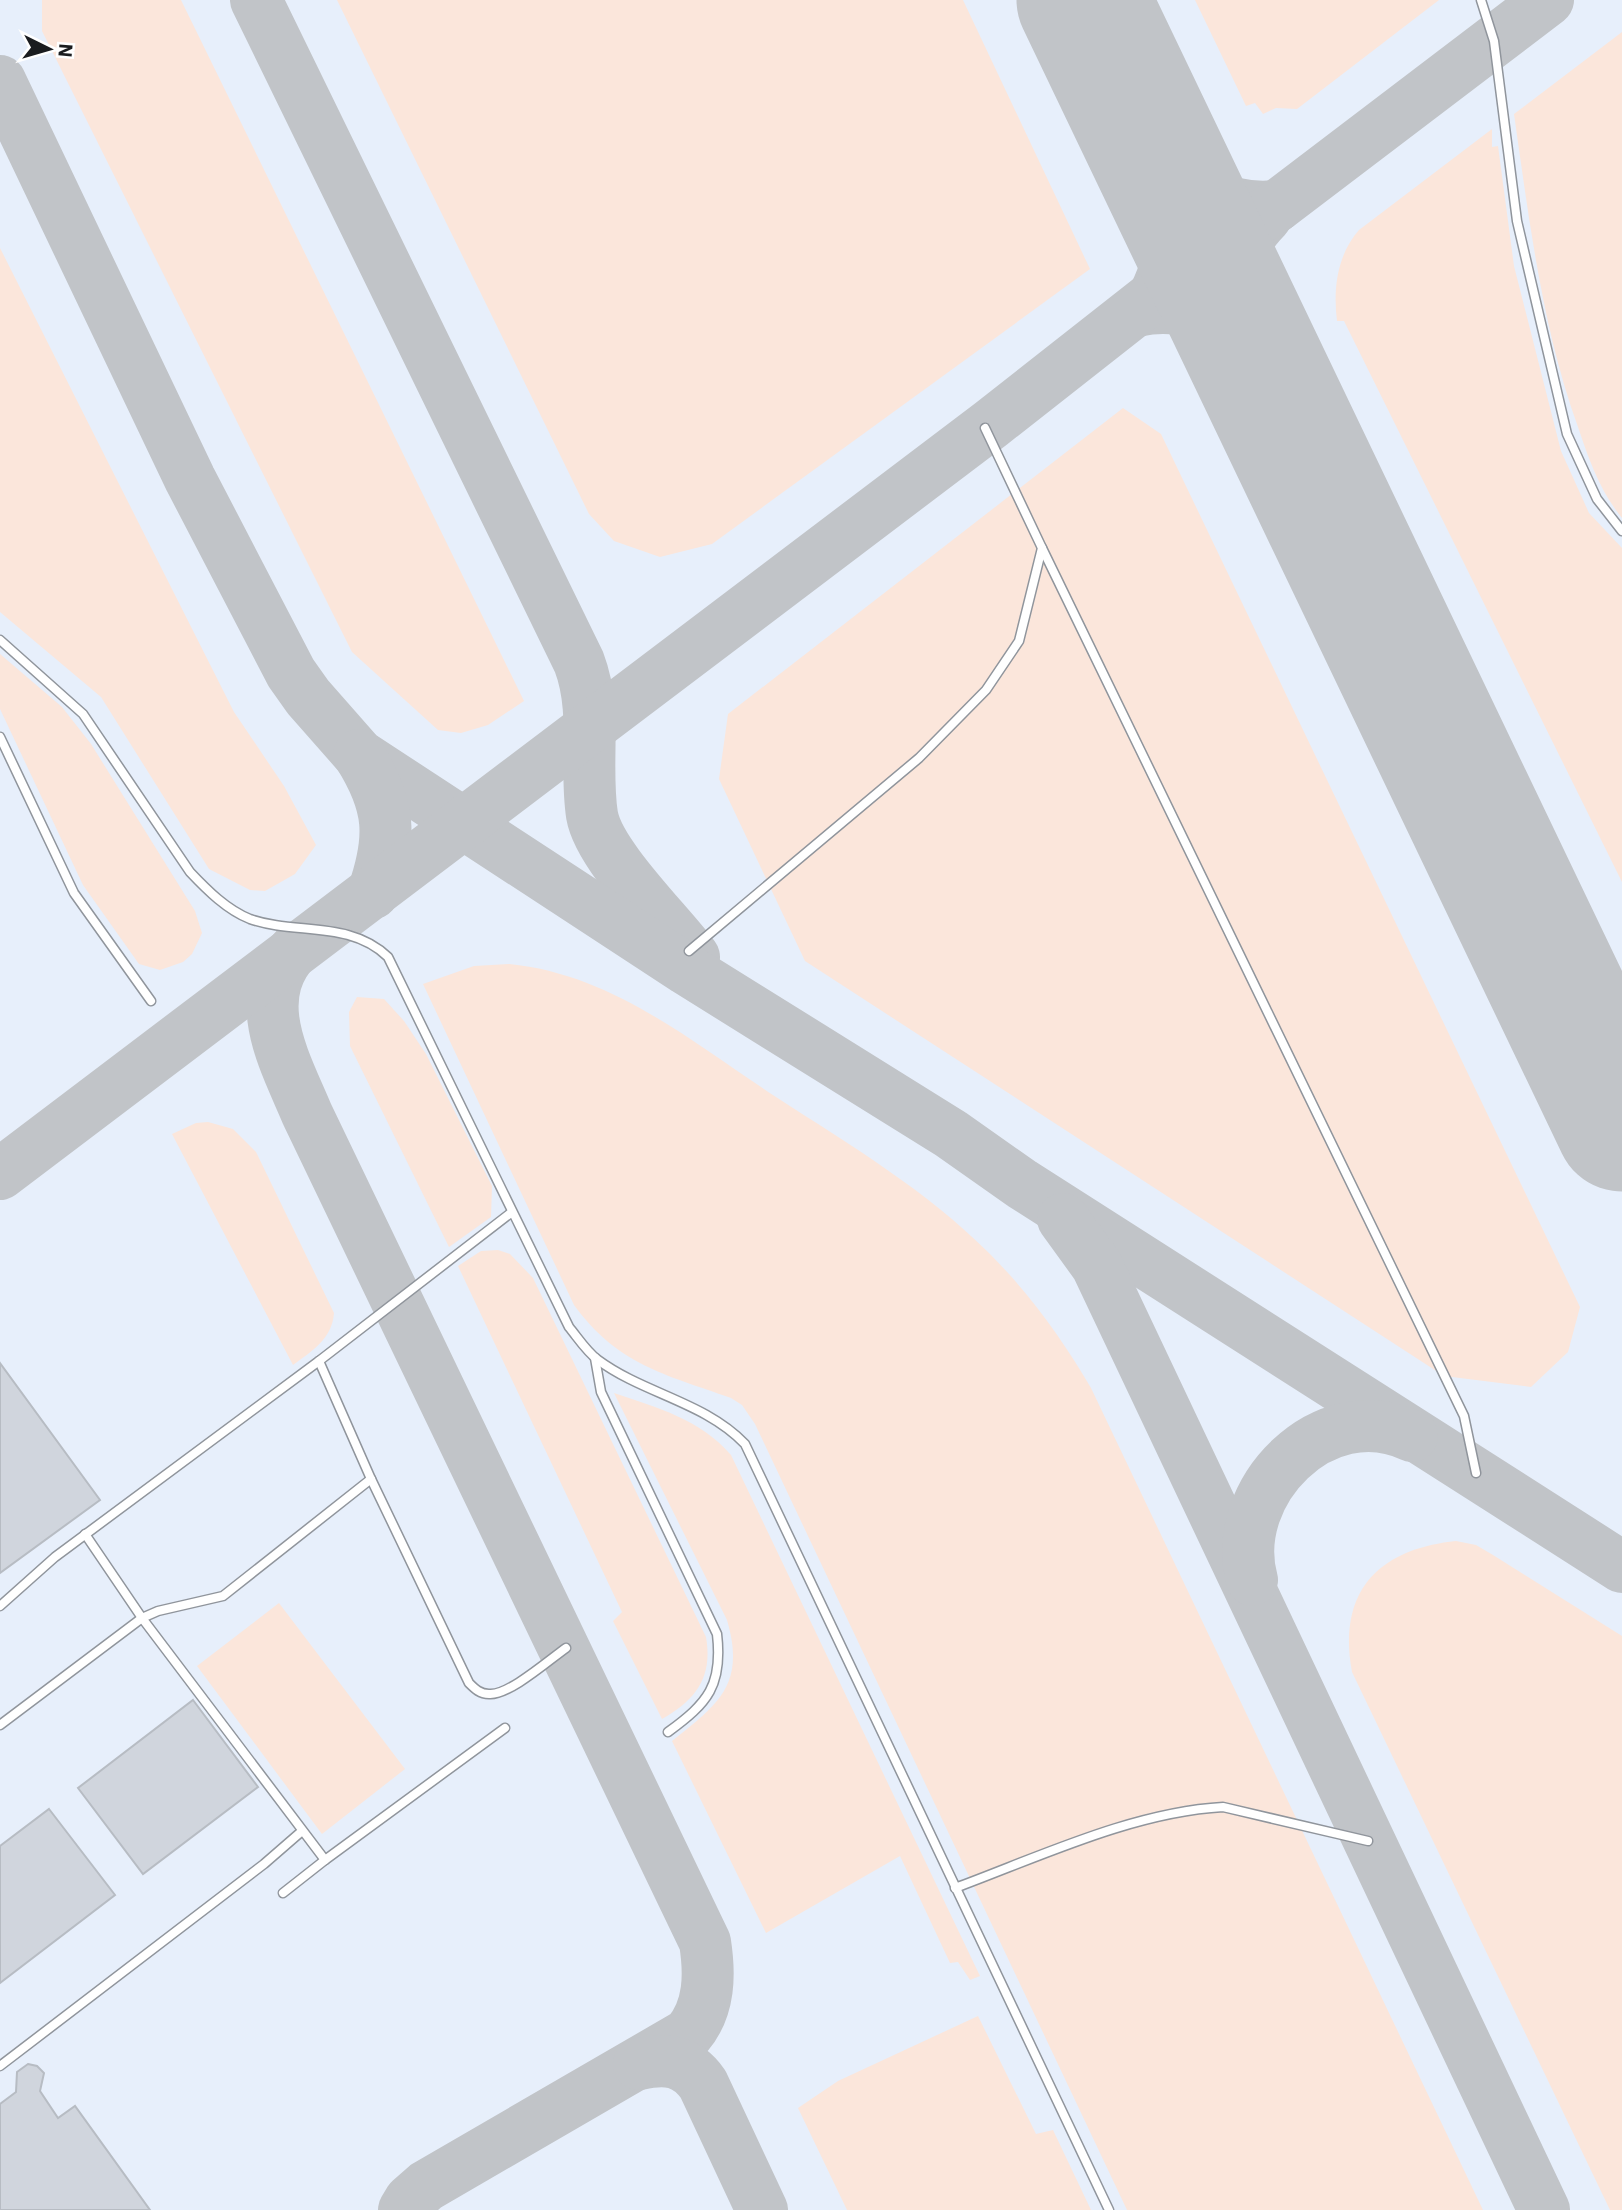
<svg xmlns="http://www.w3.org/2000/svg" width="1622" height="2210" font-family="'IBM Plex Sans',sans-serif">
<rect width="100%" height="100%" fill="#f7faff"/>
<rect fill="#e7effb" x="0" y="0" width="1622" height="2210"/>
<g fill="#fbe6db">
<path d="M42 0H181L524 701 488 725 461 733 438 730 352 652 42 31Z"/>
<path d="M337 0H963L1090 269 712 544 660 557 614 541 589 514Z"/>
<path d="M1195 0H1439L1297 109 1276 108 1263 114 1255 103 1246 106Z"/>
<path d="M1622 32V518C1600 491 1589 460 1578 427 1542 327 1529 219 1514 114Z"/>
<path d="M1492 129V147L1498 146 1514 266 1561 451 1589 513 1622 548V882L1344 321H1337C1333 289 1337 255 1359 230Z"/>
<path d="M0 248 234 712 284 786 316 845 295 874 265 891 250 890 209 869 101 697 0 612Z"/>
<path d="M1123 408 1161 434 1580 1307 1568 1352 1531 1387 1444 1376 805 961 719 779 728 714Z"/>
<path d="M0 654 62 707 91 744 195 911 202 933 192 954 183 962 160 970 139 964 83 885 0 709Z"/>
<path d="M509 964C612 974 692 1042 776 1097 850 1145 926 1190 989 1253 1029 1293 1063 1340 1091 1388L1483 2210H1127L755 1424 742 1405 731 1398C664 1374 618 1365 574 1305L423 984 474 966Z"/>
<path d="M357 997 384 999 404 1021 426 1054 492 1186 491 1217 449 1247 350 1046 349 1012Z"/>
<path d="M208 1122 233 1129 256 1152 334 1313C332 1339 312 1351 293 1365L172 1134 196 1123Z"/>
<path d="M498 1250 510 1254 533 1278 706 1637C713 1677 696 1700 662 1719L613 1621 622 1612 458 1266 481 1251Z"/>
<path d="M614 1393C658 1408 700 1419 731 1455L980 1976 970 1980 958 1962 950 1963 900 1856 766 1933 672 1741C718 1704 746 1685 727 1620Z"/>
<path d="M1456 1541 1476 1545 1493 1555 1622 1636V2210H1610L1352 1672C1337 1592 1378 1549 1456 1541Z"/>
<path d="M279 1603 405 1769 322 1834 197 1666Z"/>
<path d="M978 2016 1036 2134 1053 2130 1091 2210H847L798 2108 838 2081Z"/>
</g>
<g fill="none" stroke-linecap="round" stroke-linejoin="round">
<g stroke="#c1c4c8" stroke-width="52">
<path d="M256 0 579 662C598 712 584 763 592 815 599 856 668 922 694 957"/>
<path d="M0 81 190 479 291 673 308 697 359 755 686 969 951 1134 1022 1184 1622 1567"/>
<path d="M1156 150C1191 189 1223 211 1277 206"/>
<path d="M1154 296C1173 257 1177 225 1171 182"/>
<path d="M1137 311C1186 300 1220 320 1253 354"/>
<path d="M1240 327C1235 282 1231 252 1266 217"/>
<path d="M359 755C391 806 392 838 373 893"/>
<path d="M297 947C248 998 284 1059 307 1114L705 1942C710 1974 710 2008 688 2034L426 2186 410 2200 404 2210"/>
<path d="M0 1174 991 424 1206 255 1277 206 1548 0"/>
<path d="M1063 1219 1097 1266 1544 2210"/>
<path d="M1252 1580C1228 1492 1324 1394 1412 1436"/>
<path d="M639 2064C666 2058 686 2060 703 2084L762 2210"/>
</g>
<path stroke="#c1c4c8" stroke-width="133" d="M1083 0 1622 1125"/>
</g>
<g fill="#d0d5dd" stroke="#b7bcc3" stroke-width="2">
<path d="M0 1363 100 1500 0 1573Z"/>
<path d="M193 1700 258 1787 143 1874 78 1788Z"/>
<path d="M49 1809 115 1895 0 1983V1846Z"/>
<path d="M28 2064 37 2066 44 2073 40 2091 58 2118 75 2106 150 2210H0V2104L16 2092 17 2072Z"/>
</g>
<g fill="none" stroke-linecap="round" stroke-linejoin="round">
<defs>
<g id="lane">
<path d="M1481 0 1494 41 1517 221 1567 434 1597 499 1622 531"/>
<path d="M1042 548 1464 1416 1476 1473"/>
<path d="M0 640 83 714 190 872C207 890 227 910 250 919 295 935 350 920 388 957L569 1327C578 1338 587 1352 598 1360 644 1394 705 1402 745 1444L1109 2210"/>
<path d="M0 737 74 893 151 1001"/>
<path d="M689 951 919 758 986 690 1019 641 1042 548 985 428"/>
<path d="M512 1212 319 1361 371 1479 469 1683C475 1689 480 1694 489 1694 508 1696 549 1660 566 1648"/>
<path d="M595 1358 601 1392 717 1634C723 1685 708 1703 668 1732"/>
<path d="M85 1534 142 1618 325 1860 505 1728"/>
<path d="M0 1606 55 1557 319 1361"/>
<path d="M0 1725 142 1618 158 1611 223 1596 371 1479"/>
<path d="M955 1888C1039 1857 1133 1812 1223 1807L1368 1841"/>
<path d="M283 1893 325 1860"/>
<path d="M0 2066 264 1864 302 1831"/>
</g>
</defs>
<use href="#lane" stroke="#90959c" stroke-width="11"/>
<use href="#lane" stroke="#fff" stroke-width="8"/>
</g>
<g transform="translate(49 49) rotate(95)" stroke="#ffffff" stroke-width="5" paint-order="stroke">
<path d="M0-5L12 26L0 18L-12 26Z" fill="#1a1c1f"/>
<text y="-10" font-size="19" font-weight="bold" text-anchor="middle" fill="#1a1c1f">N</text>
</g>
</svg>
